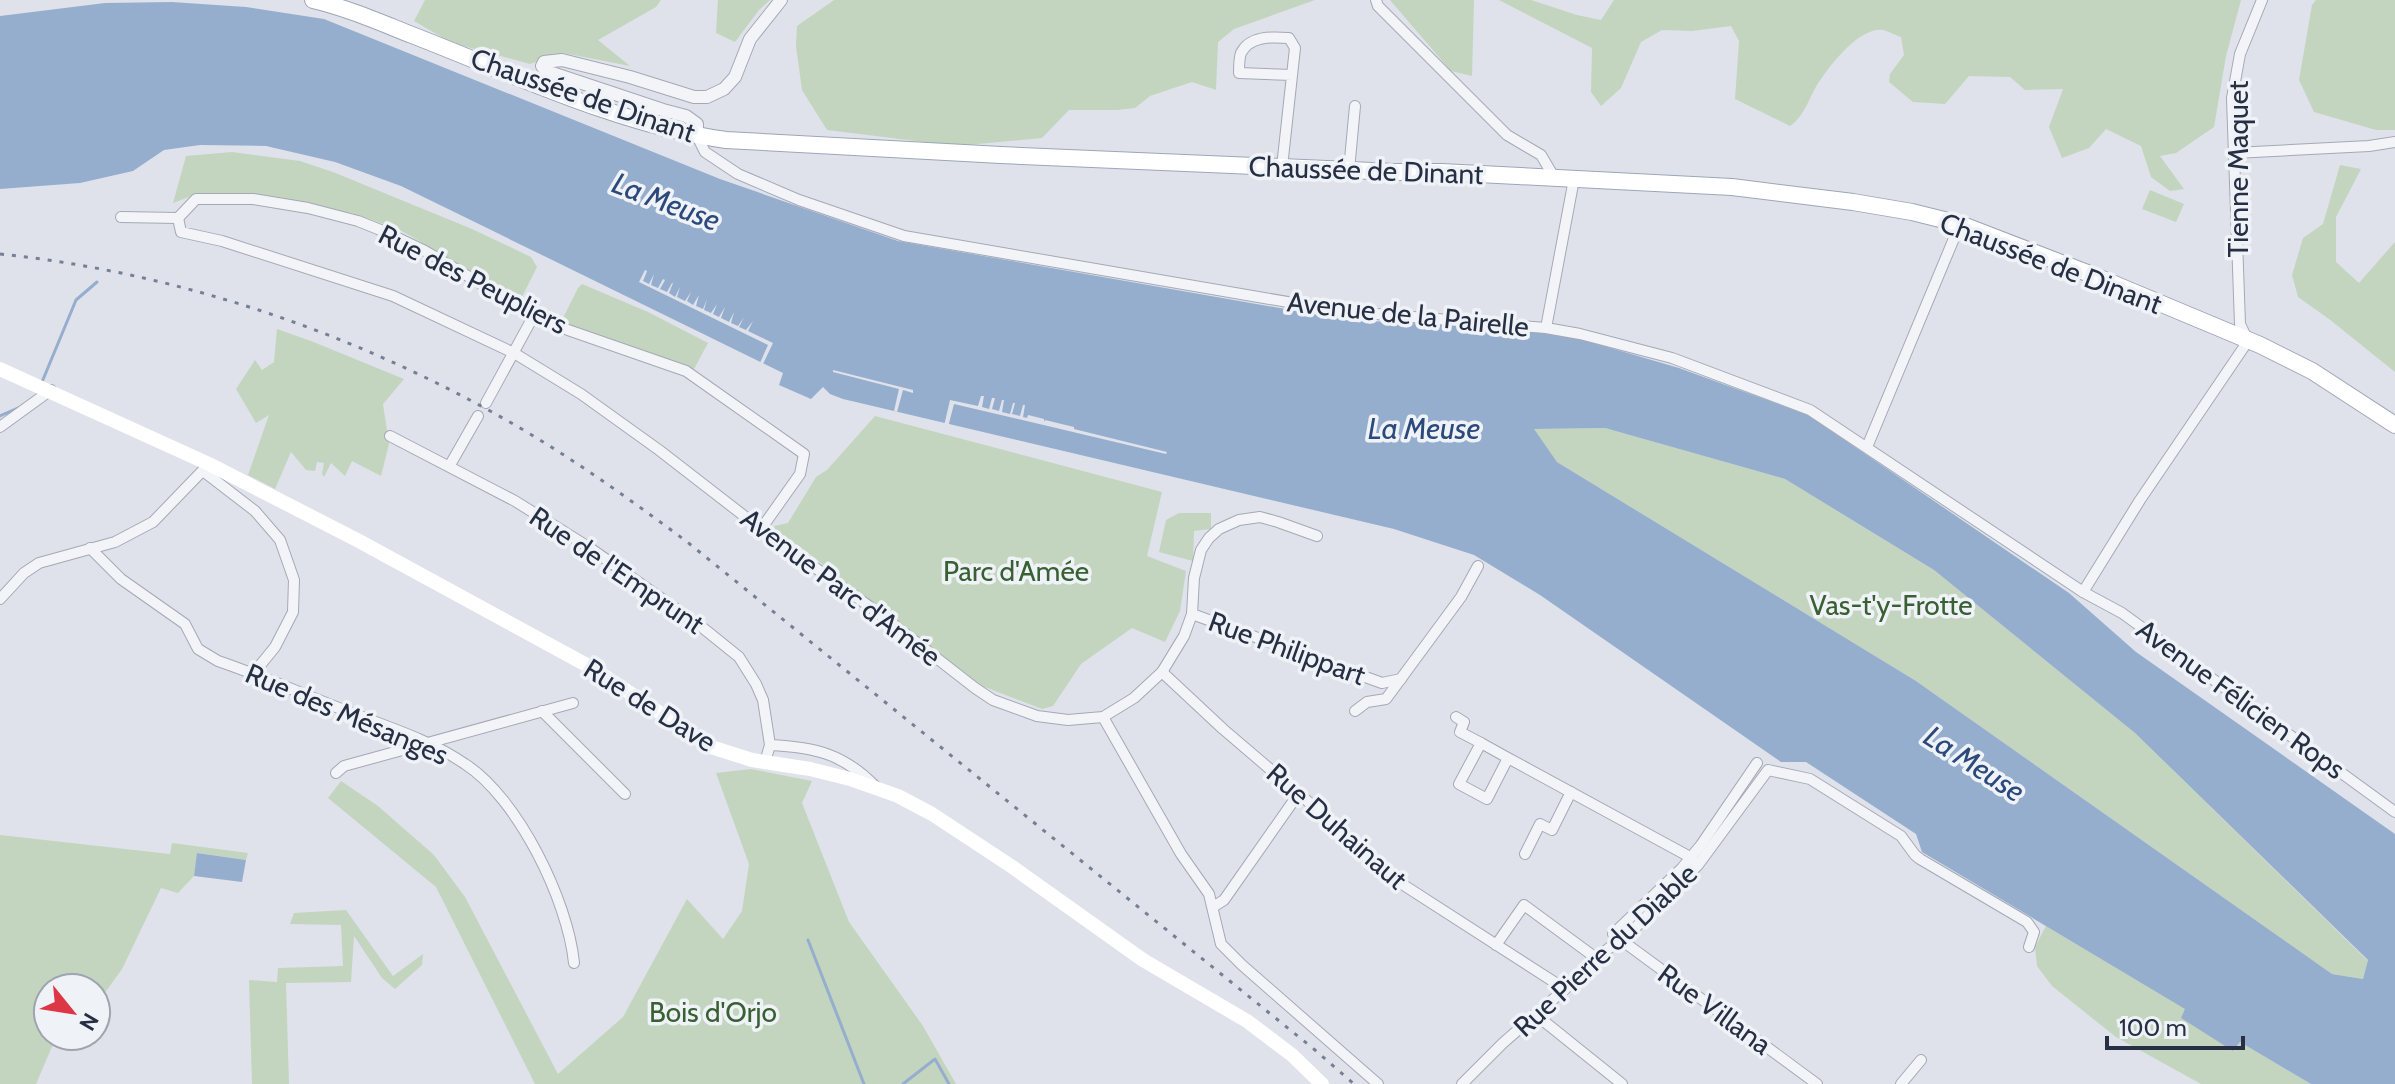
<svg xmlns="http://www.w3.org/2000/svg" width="2395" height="1084" font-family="Cabin,sans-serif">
<rect width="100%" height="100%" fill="#dfe2ea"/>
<g fill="#c3d5bf">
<path d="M425 0H661L656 7 598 40 630 66 563 53 530 64 452 43 414 21Z"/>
<path d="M718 0H770L759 10 735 42 716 33Z"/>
<path d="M834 0H1315L1234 29 1218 42 1216 90 1192 82 1150 96 1135 108 1117 110H1069L1042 138 956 146 827 130 802 90 796 46 797 26Z"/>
<path d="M1390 0H1474L1472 76 1451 71Z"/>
<path d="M1499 0H1531L1577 15 1601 20 1614 0H2241L2226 56 2214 127 2176 153 2160 156 2184 189 2170 191 2151 177 2141 146 2106 129 2089 148 2062 158 2049 127 2063 89 2025 90 2010 77 1969 76 1945 104 1913 102 1889 82 1890 74 1904 55 1901 37C1895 35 1888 31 1883 30 1860 27 1833 62 1821 79 1809 95 1807 114 1790 126L1735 99 1739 41 1731 26 1692 31 1662 30 1641 42 1621 88 1601 106 1591 92 1592 48Z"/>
<path d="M2316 0H2395V130H2376L2314 112 2299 80 2312 5Z"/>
<path d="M232 152 300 161 333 172 472 229 531 257 537 267 520 301 414 238 398 229 352 213 249 195H194L173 203 186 156Z"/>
<path d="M2340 165 2361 169 2336 217V262L2359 283 2395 242V372L2329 319 2298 297 2292 275 2303 238 2323 224Z"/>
<path d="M2150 190 2184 204 2176 222 2142 209Z"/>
<path d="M582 284 648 312 708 343 694 369 561 322 578 288Z"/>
<path d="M277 329 311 341 404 379 383 404 389 444 381 476 352 461 345 476 331 463 324 477 322 474 324 463 317 462 315 471 306 470 291 452 275 489 248 475 269 415 256 423 236 389 255 360 262 370 274 362Z"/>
<path d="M875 416 1162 492 1147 556 1186 571 1180 611 1165 642 1132 628 1081 664 1053 706 1042 709 977 684 799 546 776 532 774 526 788 523 816 477 827 470Z"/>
<path d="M1605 428 1785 479 1934 570 2135 733 2368 961 2363 979 2332 974 1916 681 1557 462 1533 429Z"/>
<path d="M1179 513H1211V529L1194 531 1193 561 1159 552 1166 520Z"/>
<path d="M751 769 812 781 802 803 849 922 923 1026 956 1084H535L436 887 328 798 341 781 378 806 434 855 465 897 558 1074 623 1017 687 899 723 939 742 911 749 864 716 773Z"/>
<path d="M0 835 170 854 172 843 248 853 246 860 198 853 194 876 178 893 161 888 122 969 96 1005V988H48V1036H61L54 1042 36 1084H0Z"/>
<path d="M346 910 393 976 423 954 422 965 395 989 382 978 354 936 351 982 286 983 289 1084H252L249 980 277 982 278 968 343 966 341 925 290 924 294 913Z"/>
<path d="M2046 926 2186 1009 2234 1051 2240 1042 2311 1084H2201L2116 1037 2052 986 2037 966 2035 947Z"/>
</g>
<g fill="#96aece" fill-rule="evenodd">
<path d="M172 2 246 7 324 19 720 179 898 241 1348 320 1519 328 1580 339 1679 368 1808 415 2069 593 2136 652 2395 834V1084H2311L2240 1042 2233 1051 2181 1018 2185 1009 1922 852 1916 834 1806 762H1781L1540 595 1474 555 1394 529 843 399 830 394 823 387 811 399 779 385 783 373 401 186 335 162 266 146 200 145 164 150 133 171 80 183 0 189V16L105 3ZM1605 428 1785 479 1934 570 2135 733 2368 960 2363 979 2332 974 1916 681 1557 462 1534 429Z"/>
<path d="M197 853 246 860 242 882 194 876Z"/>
</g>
<g fill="#dfe2ea">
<path d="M645 270 647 271 643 281 649 284 654 274 651 285 658 288 663 279 665 280 660 289 667 292 672 283H673L669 293 675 297 680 287 677 297 685 301 691 292 687 301 693 305 699 295 696 306 703 309 707 299 704 310 711 313 717 304 713 314 719 317 725 307 721 318 729 322 734 312 731 323 738 326 744 317 739 327 746 330 753 321 748 331 773 343 762 366 759 365 768 345 639 282Z"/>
<path d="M833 370 913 390V393L903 390 897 412 894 411 899 389 833 372Z"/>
<path d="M981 396H984L982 407 989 409 992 398H995L992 409 999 411 1002 400H1004L1002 412 1010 414 1013 403H1015L1012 414 1020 416 1023 405H1025L1023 417 1027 418 1028 415 1044 419V422L1045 420 1074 427V429L1167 452 1166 454 954 404 948 427 944 426 950 400 978 406Z"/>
</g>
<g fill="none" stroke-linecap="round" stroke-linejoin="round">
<g stroke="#96aece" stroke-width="3">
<path d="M42 382 76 300 97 282"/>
<path d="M0 416 18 408"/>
<path d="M808 940 864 1084"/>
<path d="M903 1084 935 1059 949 1084"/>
</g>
<defs>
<g id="minor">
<path d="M1376 0 1378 6 1507 135 1541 155 1554 177"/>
<path d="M697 136 705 152 738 174 799 200 904 236 1340 311 1546 328 1580 334 1672 358 1810 410 2083 592 2122 613 2395 812"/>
<path d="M2235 153 2369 146 2395 142"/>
<path d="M1282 167 1295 48 1289 38C1273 37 1250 35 1241 53 1239 58 1239 67 1239 73L1292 75"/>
<path d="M1349 170 1355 106"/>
<path d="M121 217 178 218"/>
<path d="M178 218 181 232 222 241 393 296 514 353 581 394 659 450 761 529 880 614 975 688 993 700 1037 716 1068 720 1103 717 1134 698 1162 672 1184 636 1192 614 1194 578 1201 550 1209 538 1219 529 1239 520 1260 517 1278 522 1317 536"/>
<path d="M178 218 196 199H253L308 208 358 221 383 231 425 251 534 315 568 330 686 371 804 454 800 474 761 529"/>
<path d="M1546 328 1574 179"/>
<path d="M486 403 534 315"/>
<path d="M0 427 51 390"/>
<path d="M390 436 515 501 590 548 703 628 739 657 756 684 763 700 770 745 765 762"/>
<path d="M1867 447 1960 224"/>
<path d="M450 465 478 416"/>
<path d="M203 471 255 511 280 540 294 580 293 612 275 647 253 674"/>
<path d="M90 548 121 579 185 624 198 649 218 661C262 676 305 695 349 712 388 727 430 740 465 764 518 798 568 901 574 963"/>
<path d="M2083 592 2140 500 2248 341 2240 324 2232 98 2240 54 2262 0"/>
<path d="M0 599 24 573 39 563 115 542 153 522 209 464"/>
<path d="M1192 614 1382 683 1401 679"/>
<path d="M1162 672 1223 729 1339 828 1369 859 1402 884 1565 989"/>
<path d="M542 711 625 794"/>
<path d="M1355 711 1367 702 1386 699 1461 597 1478 566"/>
<path d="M1103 717 1181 854 1209 894 1221 944 1242 965 1378 1084"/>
<path d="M1456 717 1464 722 1460 732 1481 743"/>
<path d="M770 745C815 747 844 754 876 787"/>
<path d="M1508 758 1487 799 1459 784 1481 743 1508 758 1690 857 1693 860"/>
<path d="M1757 763 1701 845 1682 868 1613 934 1817 1084"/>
<path d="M336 773 344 766 573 703"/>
<path d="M1525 854 1540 824 1552 830 1571 792"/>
<path d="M1213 907 1224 900 1299 793"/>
<path d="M1496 945 1524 905 1596 958"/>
<path d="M1535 1014 1622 1084"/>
<path d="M1462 1084 1503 1043 1565 989 1596 958 1633 930 1698 865 1768 770 1810 779 1901 836 1915 855 1920 859 2027 922 2034 932 2029 947"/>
<path d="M1901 1084 1921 1060"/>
</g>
<path id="tertiary" d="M697 136V124L686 116 663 110 546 71 542 66 544 62 562 60 630 77 694 97H707L724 89 735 77 750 39 781 0"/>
<path id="primary" d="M313 0C347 8 379 22 412 35 510 73 622 126 726 140L1001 155 1395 172H1441L1732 187 1853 202 1912 212 1960 224 2095 276 2260 345 2312 371 2395 425"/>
</defs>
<use href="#minor" stroke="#a4a9b5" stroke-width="12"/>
<use href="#tertiary" stroke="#a4a9b5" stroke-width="14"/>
<use href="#primary" stroke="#9da6b7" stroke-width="18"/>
<use href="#minor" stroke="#f2f4f8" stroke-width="10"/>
<use href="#tertiary" stroke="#f2f4f8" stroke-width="12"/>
<path stroke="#fff" stroke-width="14" d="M0 369 209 464 359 541 594 669 711 747 752 760 810 769 850 779 898 796 932 814 1011 866 1143 960 1247 1021 1292 1055 1322 1084"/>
<use href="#primary" stroke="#fff" stroke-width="16"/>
<path stroke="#768095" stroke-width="3" stroke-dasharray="4 8" stroke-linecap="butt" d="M0 254C182 273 363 336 520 428 578 462 632 501 686 541L1315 1050 1354 1084"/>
</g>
<g text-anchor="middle" stroke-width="7" stroke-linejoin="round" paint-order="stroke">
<g font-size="28" fill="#262f43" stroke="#eff2f7">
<text transform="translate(583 95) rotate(19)" y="10">Chaussée de Dinant</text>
<text transform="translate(2238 169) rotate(-90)" y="10">Tienne Maquet</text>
<text transform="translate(1366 170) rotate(2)" y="10">Chaussée de Dinant</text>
<text transform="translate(2051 263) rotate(21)" y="10">Chaussée de Dinant</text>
<text transform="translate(473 279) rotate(27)" y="10">Rue des Peupliers</text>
<text transform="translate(1408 314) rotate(6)" y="10">Avenue de la Pairelle</text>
<text transform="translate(617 570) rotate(34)" y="10">Rue de l'Emprunt</text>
<text transform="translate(841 587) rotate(37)" y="10">Avenue Parc d'Amée</text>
<text transform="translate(1287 648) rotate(20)" y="10">Rue Philippart</text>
<text transform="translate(2241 699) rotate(36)" y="10">Avenue Félicien Rops</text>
<text transform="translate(650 705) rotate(32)" y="10">Rue de Dave</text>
<text transform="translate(347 714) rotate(23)" y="10">Rue des Mésanges</text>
<text transform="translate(1337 826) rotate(41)" y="10">Rue Duhainaut</text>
<text transform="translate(1605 950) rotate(-43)" y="10">Rue Pierre du Diable</text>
<text transform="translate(1715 1009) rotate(36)" y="10">Rue Villana</text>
</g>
<g font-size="28" fill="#386032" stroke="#eff2f7">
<text x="1016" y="581">Parc d'Amée</text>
<text x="1891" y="615">Vas-t'y-Frotte</text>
<text x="713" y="1022">Bois d'Orjo</text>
</g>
<g font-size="30" font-style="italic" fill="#2b4a7b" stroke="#eff2f7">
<text transform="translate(666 202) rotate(21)" y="10">La Meuse</text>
<text x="1424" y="439">La Meuse</text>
<text transform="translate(1974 764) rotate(33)" y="10">La Meuse</text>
</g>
</g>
<g transform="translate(72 1012) rotate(120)"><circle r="38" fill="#eff2f7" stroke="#9fa4af" stroke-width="2"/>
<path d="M0-6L14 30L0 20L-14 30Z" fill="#dd3645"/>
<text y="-12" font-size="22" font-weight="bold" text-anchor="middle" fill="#262f43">N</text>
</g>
<path d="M2107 1036v12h136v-12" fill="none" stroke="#262f43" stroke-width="4"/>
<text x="2119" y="1036" font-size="24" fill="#262f43" stroke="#eff2f7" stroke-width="6" paint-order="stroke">100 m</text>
</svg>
